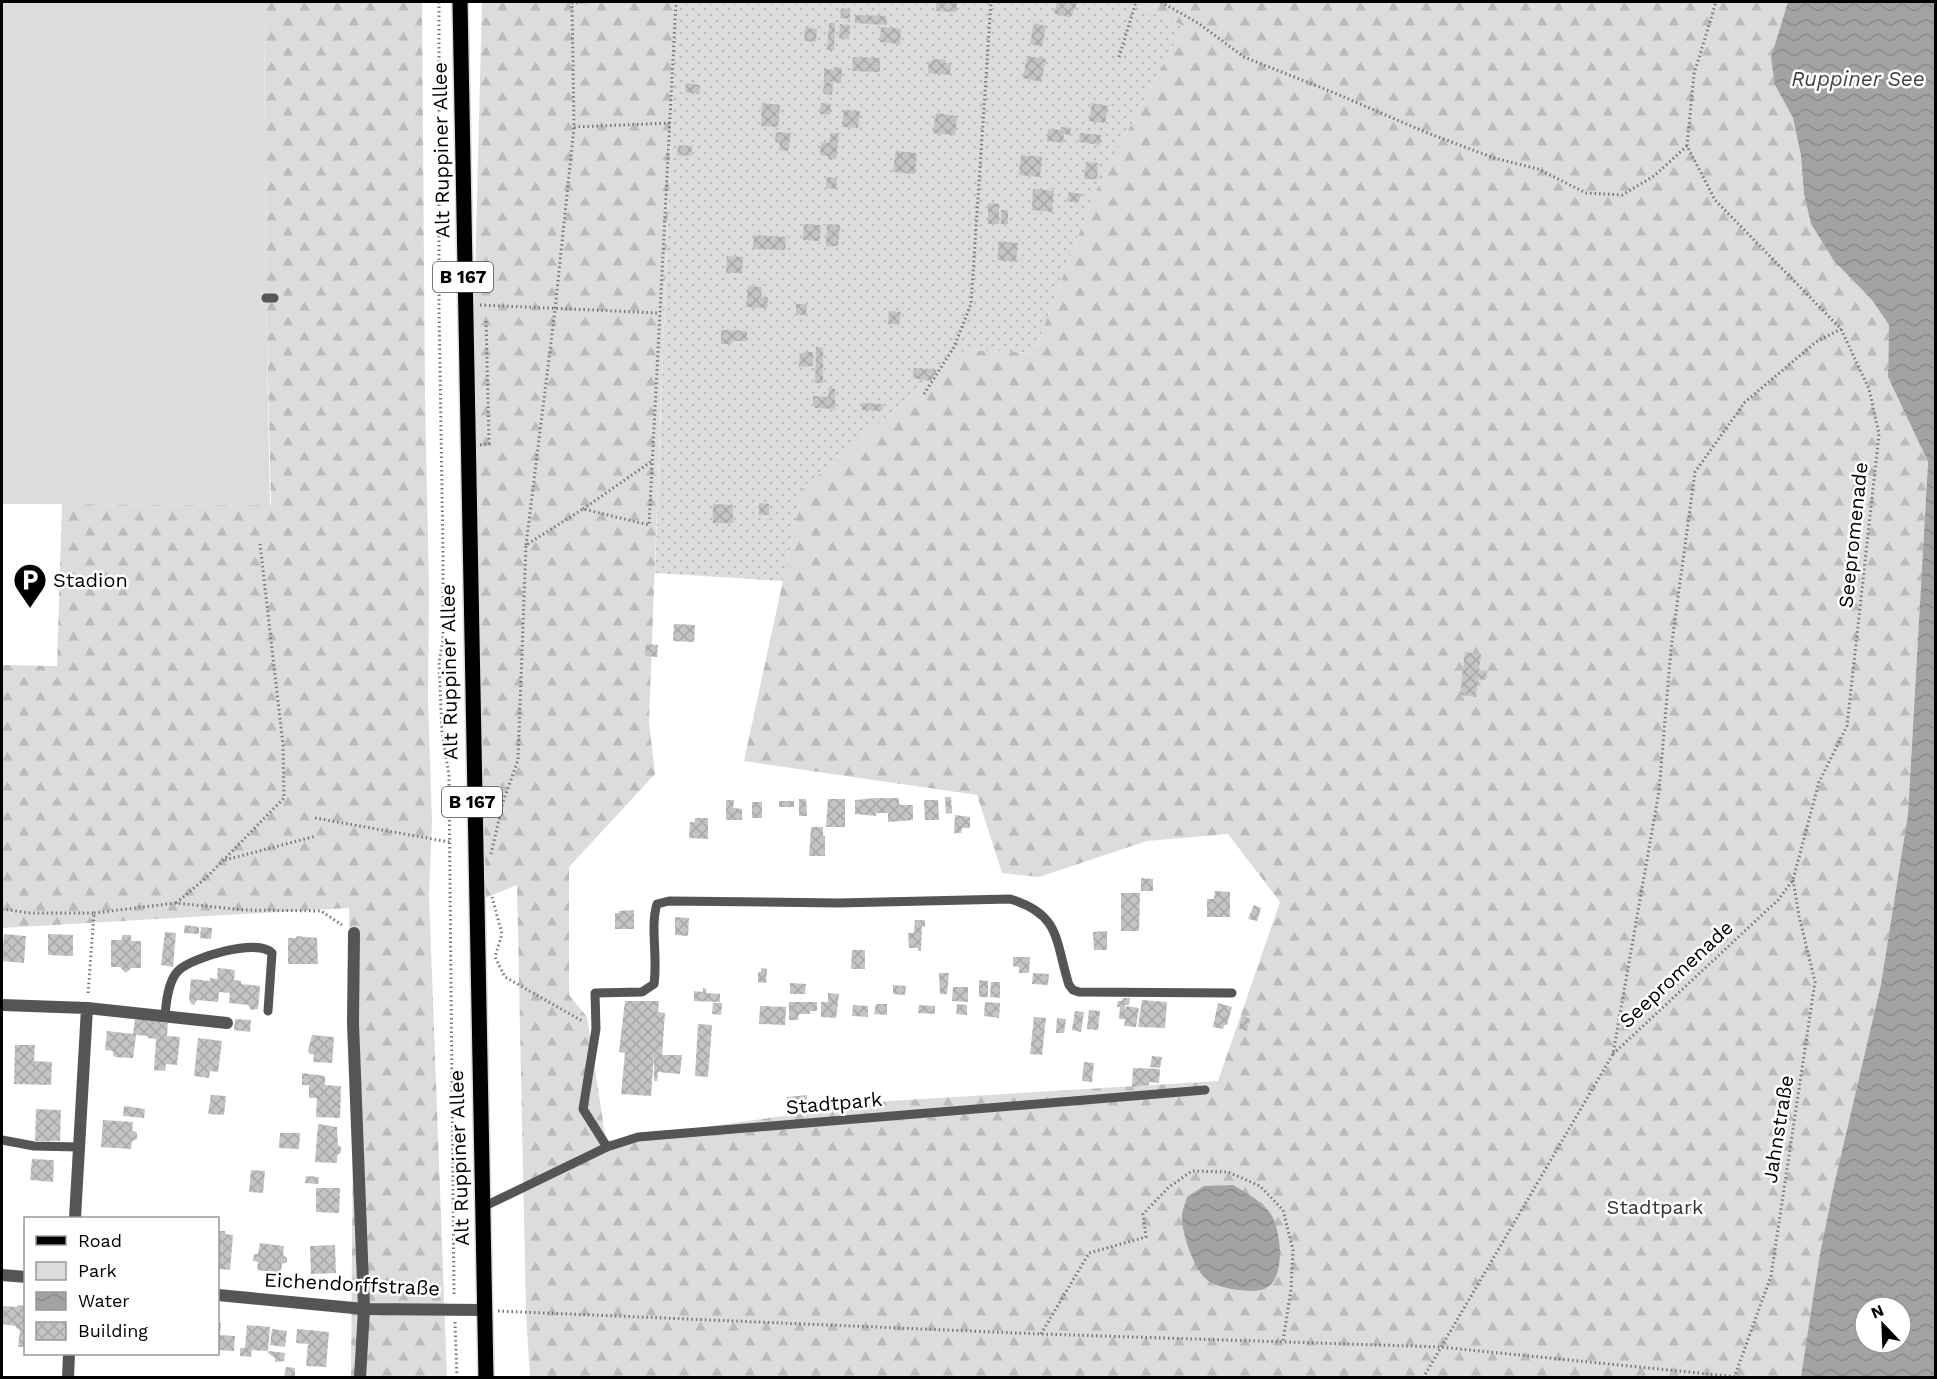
<svg xmlns="http://www.w3.org/2000/svg" width="1937" height="1379" font-family="'Work Sans',sans-serif">
<defs>
<pattern id="grass-dots" width="8" height="8" patternUnits="userSpaceOnUse" patternTransform="scale(1.5)"><rect width="8" height="8" fill="#dcdcdc"/><path d="M2 2h.1M6 6h.1" fill="none" stroke="#bbb" stroke-width="1.8" stroke-linecap="round"/></pattern>
<pattern id="forest-firs" width="22" height="20" patternUnits="userSpaceOnUse" patternTransform="scale(1.5)"><rect width="22" height="20" fill="#dcdcdc"/><path d="M5 1l3.5 6h-7zM16 11l3.5 6h-7z" fill="#bbb"/></pattern>
<pattern id="water-waves" width="16" height="10" patternUnits="userSpaceOnUse" patternTransform="scale(1.5)"><rect width="16" height="10" fill="#a3a3a3"/><path d="M0 5q4-4 8 0t8 0" fill="none" stroke="#8b8b8b"/></pattern>
<pattern id="building-cross-hatch" width="8" height="8" patternUnits="userSpaceOnUse" patternTransform="scale(1.5)"><rect width="8" height="8" fill="#c4c4c4"/><path d="M0 0l8 8M0 8l8-8" fill="none" stroke="#a7a7a7"/></pattern>
</defs>
<rect width="100%" height="100%" fill="#fff"/>
<path fill="url(#grass-dots)" d="M676 2H1129L1184 26 1094 194 1034 353 965 350 803 488 783 581 655 573Z"/>
<g fill="url(#forest-firs)">
<path d="M264 2H422L425 399 429 586 428 700 432 822 429 895 447 1377H351L353 1112 349 908 2 928V665L57 666 62 504 271 505 266 298Z"/>
<path d="M482 2H676L649 722 655 774 569 867V995L587 1017 606 1141 889 1101 1218 1081 1280 902 1228 834 1147 841 1039 877 1002 873 977 795 744 761 803 488 965 350 1034 353 1094 194 1184 26 1129 2H1788L1775 85 1793 118 1801 156 1804 194 1811 224 1834 261 1872 300 1889 325 1888 377 1928 462 1908 814 1881 984 1834 1185 1801 1377H530L526 1312 517 885 478 901 479 829 474 316Z"/>
</g>
<path fill="#dcdcdc" d="M2 2H264L266 298 270 505 2 504Z"/>
<g fill="url(#water-waves)" fill-rule="evenodd">
<path d="M1788 2H1935V1377H1801L1820 1254 1834 1185 1881 984 1908 814 1928 462 1888 377 1889 325 1872 300 1834 261 1811 224 1804 194 1801 156 1793 118 1775 85 1771 58ZM1865 1307H1901V1343H1865Z"/>
<path d="M1233 1185C1246 1193 1264 1202 1272 1216 1281 1233 1286 1277 1266 1288 1259 1292 1247 1291 1239 1290 1228 1289 1213 1285 1205 1278 1193 1267 1181 1231 1182 1214 1183 1208 1186 1202 1187 1197L1204 1186Z"/>
</g>
<g fill="url(#building-cross-hatch)">
<path d="M936 2H957L956 12 936 11Z"/>
<path d="M1057 2H1078L1070 18 1054 13Z"/>
<path d="M841 8 850 9V19L840 18Z"/>
<path d="M855 15 886 16 887 25 855 23Z"/>
<path d="M829 23H835L834 50H827Z"/>
<path d="M1034 23 1046 26 1042 47 1030 44Z"/>
<path d="M840 24 850 25 849 39 839 38Z"/>
<path d="M881 27 901 29 900 44 880 42Z"/>
<path d="M805 28 817 29 816 42 804 41Z"/>
<path d="M1027 56 1046 59 1041 82 1023 78Z"/>
<path d="M853 57 880 58V72L852 71Z"/>
<path d="M932 59 946 60 945 63H951L950 75 928 73 929 61 932 62Z"/>
<path d="M834 67 842 68 841 83 824 81V69L834 70Z"/>
<path d="M824 82 833 83 832 95 823 94Z"/>
<path d="M686 83 700 85 699 94 685 92Z"/>
<path d="M762 103 780 105 778 127 761 126Z"/>
<path d="M821 103 831 104 830 115 820 114Z"/>
<path d="M1092 103 1108 106 1105 123 1089 121Z"/>
<path d="M844 110 860 111 858 128 842 127Z"/>
<path d="M936 113 957 116 955 135 933 133Z"/>
<path d="M1061 127 1071 128 1070 135 1064 134 1063 143 1047 141 1048 129 1061 130Z"/>
<path d="M776 132 791 133 788 151 779 150 780 143 775 142Z"/>
<path d="M831 133H839L836 159H828V156L820 155 821 143H829Z"/>
<path d="M1080 133 1101 135 1100 145 1079 142Z"/>
<path d="M678 145 692 146 691 156 677 155Z"/>
<path d="M896 151 917 153 915 174 893 172Z"/>
<path d="M1021 155 1042 157 1040 177 1019 175Z"/>
<path d="M1086 162 1098 163 1097 179H1084Z"/>
<path d="M827 177 837 178 836 189 826 188Z"/>
<path d="M1033 189 1054 191 1052 212 1032 210Z"/>
<path d="M1069 192 1082 194 1078 203 1067 201Z"/>
<path d="M988 203 999 204V224H988Z"/>
<rect x="1001" y="210" width="7" height="14"/>
<path d="M804 224 821 225 820 241 803 240Z"/>
<path d="M827 224 840 225 838 246H826Z"/>
<path d="M754 235 786 237 785 250 753 249Z"/>
<path d="M999 241 1018 243 1016 262 997 260Z"/>
<path d="M727 256 743 257 742 273H726Z"/>
<path d="M748 286 762 287 761 297H768L767 308 746 307Z"/>
<path d="M796 304H807L806 315H796Z"/>
<path d="M889 311 901 312 899 325 888 324Z"/>
<path d="M721 330 747 331V341H732V344H721Z"/>
<path d="M816 347 823 348V383H815Z"/>
<path d="M807 352H813V366L799 367 800 353Z"/>
<path d="M914 368 931 369 937 370 931 381 913 378Z"/>
<path d="M829 388 835 389V409L815 408V405L813 404V396L828 397Z"/>
<path d="M862 403 883 404 882 411 862 410Z"/>
<path d="M759 503 769 504V515H759Z"/>
<path d="M713 504 733 505V523H713Z"/>
<path d="M674 624 695 625 694 642 673 641Z"/>
<path d="M646 644 658 645 657 657 645 656Z"/>
<path d="M1465 652 1481 654 1479 670 1487 671 1486 680 1478 679 1476 697 1460 695Z"/>
<path d="M945 797H951L952 813 946 814Z"/>
<path d="M875 798H899V804L902 805H913V820L888 822V813H876V816L855 814V800Z"/>
<path d="M799 799H806L807 816H799Z"/>
<path d="M828 799H845V827H826Z"/>
<path d="M726 800H734L733 808 742 809V820H726Z"/>
<path d="M924 800H938L939 820H925Z"/>
<rect x="779" y="801" width="15" height="6"/>
<rect x="752" y="802" width="10" height="16"/>
<path d="M955 815 970 817V828H962L961 833H954Z"/>
<path d="M695 818H708V839L689 838 690 822H695Z"/>
<path d="M811 827H823V836H825V856H809Z"/>
<path d="M1141 878 1153 879V891H1141Z"/>
<path d="M1215 891 1230 892V917H1207V899H1214Z"/>
<path d="M1121 893H1140L1139 931H1121Z"/>
<path d="M1254 905 1261 908 1257 921 1248 919Z"/>
<path d="M634 910V929H615V913H619V911Z"/>
<path d="M675 917 689 918 688 936 675 935Z"/>
<path d="M915 920H925V927L922 926 921 951H918V948H909L908 933H914Z"/>
<path d="M185 925 199 927V934L184 933Z"/>
<path d="M201 927 212 928 211 939 200 938Z"/>
<path d="M1107 931V950H1094L1093 932Z"/>
<path d="M165 932 176 933 173 967 161 965Z"/>
<path d="M4 934 26 936 24 963 2 961Z"/>
<path d="M48 934 73 935V956L48 955Z"/>
<path d="M122 935H131V941H141V968H131L126 973 120 967H111V940H122Z"/>
<path d="M296 936 317 938 318 964H288V938H296Z"/>
<path d="M852 950H865V969H851Z"/>
<path d="M1013 957H1030L1029 973H1019V967L1013 966Z"/>
<path d="M218 968 235 970 234 980 241 981V984L260 986 258 1009 251 1010 249 1005 229 1003 230 993 219 992 218 1002 197 1000 194 1005 191 1004 189 999 191 979 210 981V978L217 979Z"/>
<path d="M761 968 767 969 766 983 758 982V972H761Z"/>
<path d="M939 973H949L947 994H940Z"/>
<path d="M1033 973 1049 974 1048 985 1032 984Z"/>
<path d="M979 980 988 981V997H979Z"/>
<path d="M991 982H1000V998L990 997Z"/>
<path d="M790 983 806 984 805 994H790Z"/>
<path d="M893 985 906 986 905 995 893 994Z"/>
<path d="M953 987H968V1002L952 1001Z"/>
<path d="M703 988 706 989V993L720 994V1002L694 1001V991L703 992Z"/>
<path d="M828 993 839 994 836 1018 821 1017V1002H828Z"/>
<path d="M1123 998H1130L1129 1005H1125V1014L1126 1006 1139 1008 1136 1027 1124 1026 1125 1019H1119L1120 1007H1117L1118 1001H1122Z"/>
<path d="M1142 1000 1167 1002 1165 1028 1138 1027Z"/>
<path d="M625 1001H659L658 1012 665 1013 662 1055H682L680 1074 658 1072 657 1081H654V1055L651 1096 621 1094 625 1053 619 1052Z"/>
<path d="M789 1002H817V1011H810V1014H799L798 1020H789Z"/>
<path d="M985 1002 1000 1003 999 1018 984 1016Z"/>
<path d="M713 1003H722L721 1015 712 1014Z"/>
<path d="M1218 1003 1232 1007 1227 1025H1224L1223 1029 1213 1027Z"/>
<path d="M876 1004H887V1015L874 1014Z"/>
<path d="M957 1004 967 1005V1015L956 1014Z"/>
<path d="M853 1005 868 1006V1017L852 1016Z"/>
<path d="M919 1005 935 1006V1014L918 1013Z"/>
<path d="M760 1006 786 1007 785 1025 759 1024Z"/>
<path d="M1089 1010 1100 1011 1098 1030 1087 1029Z"/>
<path d="M1075 1011 1084 1012 1081 1032 1072 1030Z"/>
<path d="M1242 1016 1250 1019 1247 1031 1239 1029Z"/>
<path d="M1034 1017 1046 1018 1042 1055 1030 1054Z"/>
<path d="M1057 1018 1066 1019 1064 1033H1056Z"/>
<path d="M135 1019 168 1023 167 1036 180 1037 177 1065 166 1064 165 1071 154 1070 156 1039 148 1038V1036L136 1035 133 1058 115 1057 113 1055V1051L105 1050 107 1031 133 1034Z"/>
<path d="M235 1019 251 1020 250 1032 234 1030Z"/>
<path d="M698 1024 712 1025 708 1077 695 1076Z"/>
<path d="M312 1035 334 1037 332 1063 313 1062 314 1054H310L308 1051Z"/>
<path d="M198 1038 222 1041 218 1072 210 1071 209 1078 194 1076Z"/>
<path d="M15 1045H35L34 1061 52 1062 51 1085 14 1084Z"/>
<path d="M1152 1056 1162 1057 1160 1068 1150 1067Z"/>
<path d="M1084 1062 1094 1063 1092 1082 1082 1081Z"/>
<path d="M1133 1068 1160 1069 1159 1083 1149 1082V1085L1132 1087Z"/>
<path d="M302 1073 325 1076V1085L341 1086 340 1118 316 1117 317 1098H309V1085H302Z"/>
<path d="M211 1095 226 1096 224 1115 208 1114Z"/>
<path d="M807 1095V1106H788L787 1097Z"/>
<path d="M124 1106 145 1109 144 1118 123 1116Z"/>
<path d="M36 1109 61 1110 60 1141H35Z"/>
<path d="M103 1120 133 1122 132 1130 137 1133V1139L132 1141 131 1149 101 1147Z"/>
<path d="M318 1124 337 1127 338 1145 341 1147V1153L337 1155V1163L315 1162Z"/>
<path d="M280 1133H300L299 1149 279 1148Z"/>
<path d="M32 1159 54 1160 53 1182 30 1180Z"/>
<path d="M251 1170 265 1171 263 1193 249 1192Z"/>
<path d="M306 1176 319 1177 318 1184 305 1183Z"/>
<path d="M316 1188H340L339 1213 316 1212Z"/>
<path d="M218 1231H225V1234L233 1235 230 1270 218 1269Z"/>
<path d="M260 1243 284 1246 283 1255 287 1258V1262L282 1264 281 1273 257 1270 258 1262 253 1261 254 1254H258Z"/>
<path d="M335 1245 336 1273 311 1274 310 1246Z"/>
<path d="M17 1305 26 1306V1347H18L20 1331 15 1326 2 1324V1306L17 1307Z"/>
<path d="M218 1322 221 1323 220 1335 235 1336 234 1351 218 1350Z"/>
<path d="M247 1325 270 1327 268 1351 252 1350 251 1357 240 1356V1348H245Z"/>
<path d="M272 1329 287 1331 285 1347 270 1345Z"/>
<path d="M297 1329 329 1332 326 1367 306 1366 308 1344 296 1343Z"/>
<path d="M269 1351 285 1353 284 1361 275 1362V1358L268 1353Z"/>
<path d="M286 1367 295 1368V1377H284Z"/>
</g>
<g fill="none" stroke-linecap="round" stroke-linejoin="round">
<defs>
<path id="primary" d="M460 2C465 460 474 919 486 1378"/>
</defs>
<use href="#primary" stroke="#dbdbdb" stroke-width="18"/>
<g stroke="#777" stroke-width="3" stroke-dasharray="1.5 3" stroke-linecap="butt">
<path d="M439 2V305L443 554V639L439 663 442 733 449 775 454 1295"/>
<path d="M1161 2 1198 23 1244 57 1337 94 1425 132 1494 158 1538 169 1586 193 1622 195 1654 176 1687 146"/>
<path d="M1119 57 1136 2"/>
<path d="M574 127 670 123"/>
<path d="M480 305 659 313"/>
<path d="M924 394 954 347 971 304 991 2"/>
<path d="M480 445 489 444 486 318"/>
<path d="M583 509 652 461"/>
<path d="M526 545 555 310 574 127 572 3 587 2"/>
<path d="M315 818 449 842"/>
<path d="M491 854 503 802 518 760 526 545 583 509 649 525 676 2"/>
<path d="M225 860 316 836"/>
<path d="M492 897 502 934 495 957 505 977 584 1022"/>
<path d="M176 903 206 878 284 798 283 745 260 544"/>
<path d="M2 909 30 913H94L88 995"/>
<path d="M94 913 176 903 244 910 321 911 342 925"/>
<path d="M1613 1054 1778 900 1793 880 1819 782 1847 726 1879 434 1869 389 1841 329 1715 200 1687 146 1694 74 1716 2"/>
<path d="M498 1311 1041 1334 1440 1347 1748 1378"/>
<path d="M455 1322 457 1378"/>
<path d="M1041 1334 1089 1253 1146 1237 1143 1214 1169 1187 1192 1171 1228 1172 1260 1186 1283 1210 1293 1250 1291 1289 1283 1342"/>
<path d="M1423 1378 1613 1054 1659 791 1671 649 1695 472 1745 402 1816 342 1841 329"/>
<path d="M1734 1378 1771 1276 1815 982 1799 916 1793 880"/>
</g>
<g stroke="#555" stroke-width="9">
<path d="M266 298H274"/>
<path d="M165 1016C166 1003 168 981 178 971 192 957 257 938 272 953L268 1011"/>
<path d="M2 1140 34 1146 79 1147"/>
<path d="M607 1147 583 1109 596 1029 595 993 642 992 654 984C658 959 650 926 657 904L669 901 839 903 1010 899C1061 914 1055 941 1069 985L1073 990 1079 992 1232 993"/>
<path d="M481 1208 607 1147 638 1137 1205 1090"/>
</g>
<g stroke="#555" stroke-width="12">
<path d="M354 933 353 1023 364 1309 360 1378"/>
<path d="M2 1005 87 1008 75 1218"/>
<path d="M87 1008 227 1023"/>
<path d="M2 1275 26 1277"/>
<path d="M218 1295 364 1309 484 1310"/>
<path d="M68 1378 69 1354"/>
</g>
<use href="#primary" stroke="#000" stroke-width="15"/>
</g>
<defs>
<symbol id="parking-pin" viewBox="-11 -11 22 30"><path d="M0 17L-7.5 6A9.5 9.5 0 1 1 7.5 6Z" fill="#000" stroke="#fff"/><path d="M-3.5-5.5H1a3.5 3.5 0 0 1 0 7H-1V5.5H-3.5ZM-1-3.4V-.6H.8a1.4 1.4 0 0 0 0-2.8Z" fill="#fff"/></symbol>
</defs>
<g fill-rule="evenodd">
<use href="#parking-pin" x="11" y="561" width="38" height="52"/>
</g>
<g text-anchor="middle" stroke-width="5" stroke-linejoin="round" paint-order="stroke">
<g fill="#fff" stroke="#4c4c4c" stroke-width="1.5">
<rect x="433" y="262" width="60" height="30" rx="4.5"/>
<rect x="442" y="787" width="60" height="30" rx="4.5"/>
</g>
<g font-size="18" font-weight="bold" fill="#000">
<text x="463" y="283">B 167</text>
<text x="472" y="808">B 167</text>
</g>
<g font-size="20" fill="#000" stroke="#fff">
<text transform="translate(441 150) rotate(-91)" y="7">Alt Ruppiner Allee</text>
<text transform="translate(1853 535) rotate(-84)" y="7">Seepromenade</text>
<text transform="translate(449 672) rotate(-91)" y="7">Alt Ruppiner Allee</text>
<text transform="translate(1676 974) rotate(-43)" y="7">Seepromenade</text>
<text transform="translate(834 1103) rotate(-5)" y="7">Stadtpark</text>
<text transform="translate(1778 1129) rotate(-81)" y="7">Jahnstraße</text>
<text transform="translate(459 1158) rotate(-92)" y="7">Alt Ruppiner Allee</text>
<text transform="translate(352 1284) rotate(3)" y="7">Eichendorffstraße</text>
</g>
<g font-size="20" fill="#000" stroke="#fff" text-anchor="start">
<text x="53" y="587">Stadion</text>
</g>
<g font-size="20" fill="#333" stroke="#fff">
<text x="1655" y="1214">Stadtpark</text>
</g>
<g font-size="21" font-style="italic" fill="#444" stroke="#fff">
<text x="1858" y="86">Ruppiner See</text>
</g>
</g>
<rect width="1937" height="1379" fill="none" stroke="#000000" stroke-width="6"/>
<rect x="24" y="1217" width="195" height="138" fill="#ffffff" stroke="#999999" stroke-width="1.5"/>
<rect x="36" y="1236" width="30" height="9" fill="#000000" stroke="#999999" stroke-width="1.5"/>
<text x="78" y="1247" font-size="18" fill="#000000">Road</text>
<rect x="36" y="1262" width="30" height="18" fill="#dcdcdc" stroke="#999999" stroke-width="1.5"/>
<text x="78" y="1277" font-size="18" fill="#000000">Park</text>
<rect x="36" y="1292" width="30" height="18" fill="url(#water-waves)" stroke="#999999" stroke-width="1.5"/>
<text x="78" y="1307" font-size="18" fill="#000000">Water</text>
<rect x="36" y="1322" width="30" height="18" fill="url(#building-cross-hatch)" stroke="#999999" stroke-width="1.5"/>
<text x="78" y="1337" font-size="18" fill="#000000">Building</text>
<g transform="translate(1883 1325) rotate(337)"><circle r="28" fill="#ffffff" stroke="#999999" stroke-width="1.5"/>
<path d="M0-4.5L10 22L0 15L-10 22Z" fill="#000000"/>
<text y="-9" font-size="16" font-weight="bold" text-anchor="middle" fill="#000000">N</text>
</g>
</svg>
